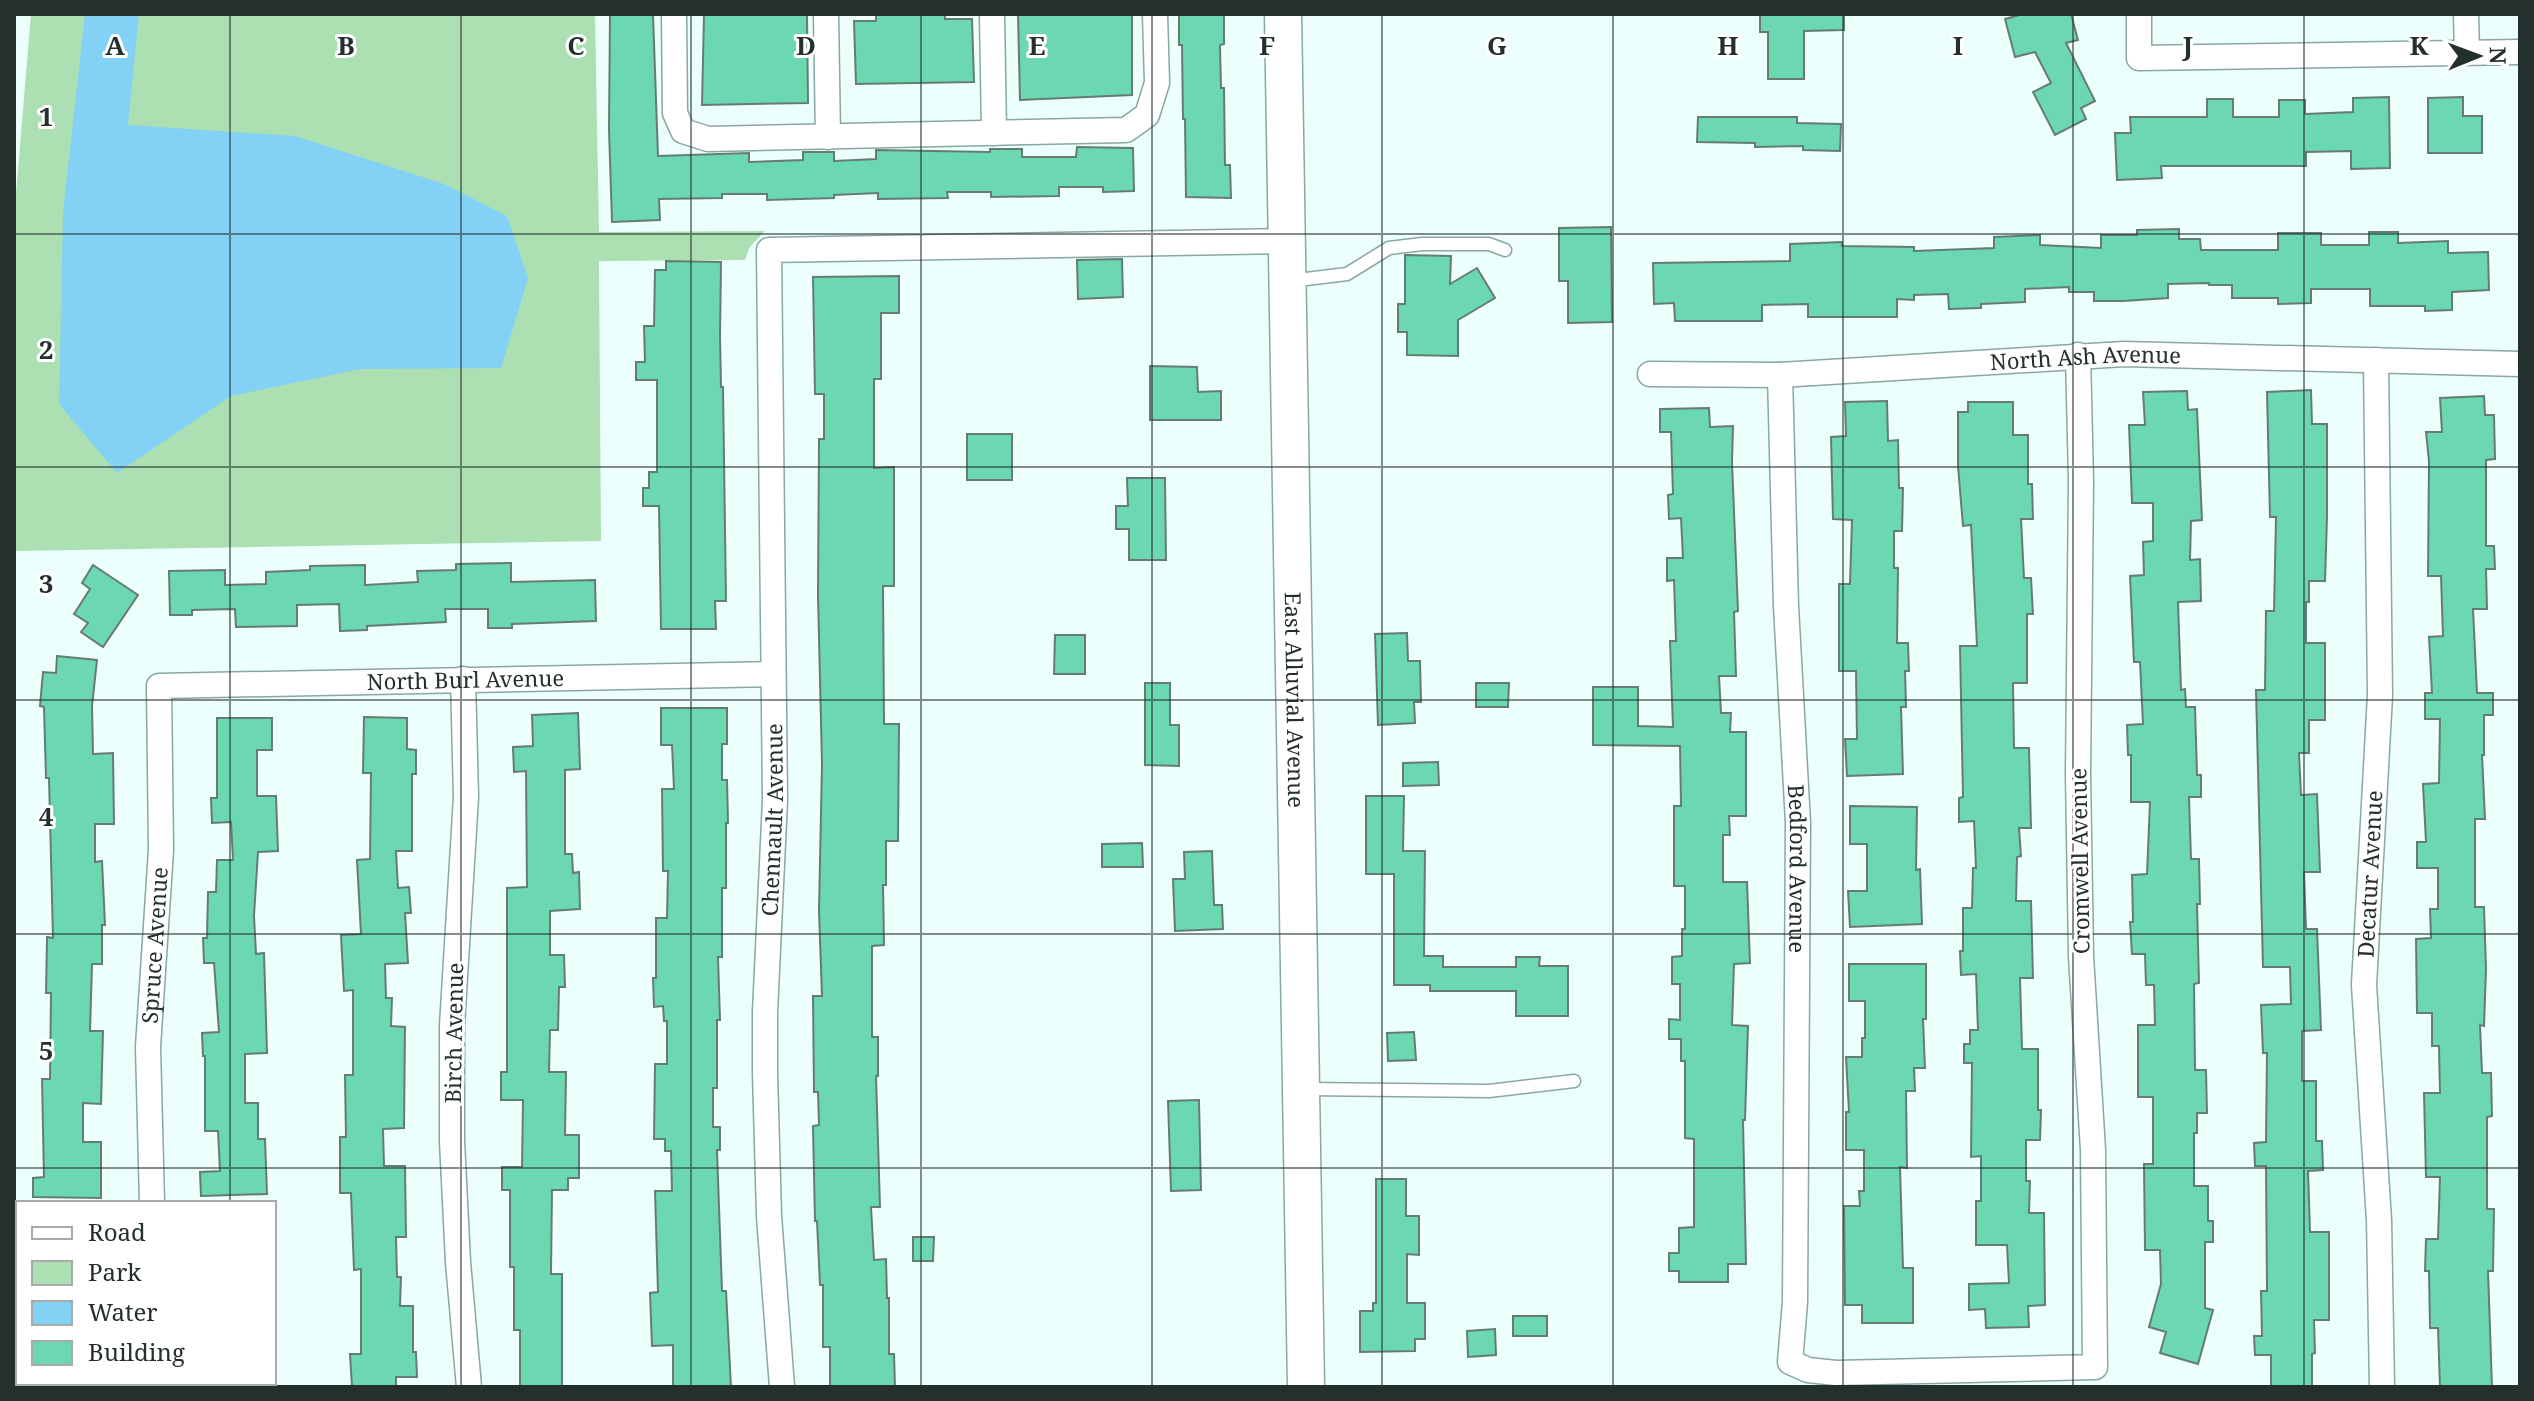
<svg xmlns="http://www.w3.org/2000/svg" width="2534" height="1401" font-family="'Noto Serif',serif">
<rect width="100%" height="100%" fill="#ecfffd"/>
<path fill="#acdfb1" d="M31 14H595L599 232 765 231 749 248 745 260 599 261 601 541 14 551V217Z"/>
<path fill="#83d2f5" d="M85 14H139L128 125 295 136 444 184 507 216 528 278 501 368 360 369 231 396 117 473 59 404 63 212Z"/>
<g fill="#6cd8b2" stroke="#647d73" stroke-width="2">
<path d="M610 14H653L658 156 749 153V162L803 160V152H834V161L876 159V150L990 152V149H1022V157H1076L1077 147 1133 148 1134 191 1103 192V187H1059V196L991 197V192H947L948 198 878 199V193L834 195V198L767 200V194H722V198L659 199 660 220 612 222 609 129Z"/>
<path d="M704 14H807L808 103 702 105Z"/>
<path d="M876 14H945V19H972L974 82 856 84 854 21H876Z"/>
<path d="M1018 14H1132V95L1020 100Z"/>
<path d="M1179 14H1224V44L1220 45 1221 88H1224L1225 165H1230L1231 198 1186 197 1185 119H1183L1182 45H1179Z"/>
<path d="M1760 14H1844V30L1804 31V79H1768V32H1760Z"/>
<path d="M2023 14H2071L2078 40 2066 43 2095 101 2081 108 2086 119 2055 135 2033 92 2051 83 2035 52 2015 57 2005 19Z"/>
<path d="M2389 97 2390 168 2351 169V151L2306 152V166H2161L2162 178 2117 180 2115 133H2131L2130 117H2207V99H2233V117H2279V100H2305V114L2353 112V98Z"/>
<path d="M2463 97V116H2482V153H2428V98Z"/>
<path d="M1698 117H1797V123L1841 124 1840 151 1803 150V146L1755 147V143L1697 142Z"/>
<path d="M1611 227 1612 322 1568 323V281H1559V228Z"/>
<path d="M2179 229V239H2200L2201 250H2278V233H2321V245H2369V232H2398V243L2448 241V253L2488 252 2489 290 2452 292V310L2425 311V306H2370V289H2311V303L2278 304V298H2232V285H2209V283L2168 284V298L2123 301H2094V292H2069V287L2025 289V302L1981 304V308L1949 309 1948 294 1914 295V300L1897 299V317H1808V304L1762 305V321H1675L1674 303 1654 304 1653 263 1790 261V244L1842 242V246L1914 247V251L1994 248V237L2040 235V245L2101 248V235H2137V230Z"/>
<path d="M1405 255 1451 256 1450 284 1477 268 1495 298 1458 320V356L1407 355V332H1398V304H1405Z"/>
<path d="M1122 259 1123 297 1078 299 1077 260Z"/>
<path d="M666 261 721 262 720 336 721 387H723L726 601H715L716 629H661L659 506H643V488H649V472H657V380H636V362H645L644 326H654L655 270H666Z"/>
<path d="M899 276V313H881V379H874V468L894 467V586H883L884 724H899L898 841H886V885H883L884 945 872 946V1037H878V1076H876L880 1207H871L874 1260 886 1259 887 1298H889V1354H894L895 1387H830V1347H823V1285H820L817 1221H815L813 1126 819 1125 818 1092H814L813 996H822L819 911 822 764 818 595 819 439H824V394H815L813 277Z"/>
<path d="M1150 366 1197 367 1198 392 1221 391V420H1150Z"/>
<path d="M2311 390 2312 424H2327V517L2325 581H2309V602H2306V643H2325V720H2309V753H2299L2301 795 2317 794 2320 872H2304L2306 929H2317L2321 1030 2302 1031V1081H2316V1141H2322L2323 1170 2308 1171 2310 1232H2329V1320H2314L2315 1353 2312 1354V1387H2271V1355H2255L2254 1336H2262L2261 1291H2267L2266 1166H2255L2254 1143 2266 1142 2267 1053H2263L2261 1005 2291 1004 2290 967H2263L2256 690H2265L2266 611H2274L2276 517H2270L2267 392Z"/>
<path d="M2187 391 2188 410 2197 409 2202 520 2191 521 2190 560 2200 559 2201 601 2178 602 2181 690 2185 689 2186 707H2195L2197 775H2201V797H2189L2191 859H2199L2200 904H2197L2199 983 2194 984 2195 1070H2206L2207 1113H2197V1133H2194V1186H2208V1221H2213V1242H2205V1308L2213 1310 2198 1364 2160 1353 2166 1332 2149 1327 2161 1284 2160 1250H2145L2144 1164H2153V1097H2138V1025H2155L2154 985H2146L2145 954H2132L2130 922H2133L2132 875 2147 874 2150 802H2131V755H2128L2127 725 2143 724 2140 662H2134L2130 576 2144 575 2143 542 2153 541V503H2132L2129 425H2145L2143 392Z"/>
<path d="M2484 396 2485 415H2494L2495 459 2486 460V546H2494L2495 569H2486L2487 609H2473L2477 693H2493V715H2484V755H2482L2485 819H2475V907H2484L2486 969 2484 1026 2480 1025 2482 1073H2491L2492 1116 2487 1117V1209H2494L2493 1271H2488L2492 1387H2440L2438 1328H2430L2429 1271H2425L2426 1239H2438L2440 1177H2426L2424 1093H2440L2439 1046H2432V1013H2417L2416 939 2431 938 2430 909H2438V868H2417V842H2426L2423 784 2439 783 2440 719H2425V693H2432L2429 637 2443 636 2441 576H2428L2429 461 2426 432H2442L2440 398Z"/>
<path d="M1887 401 1888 441 1898 440 1899 488H1903L1902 531H1894V568H1898L1897 643H1908L1909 671H1905L1906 707H1901L1903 774 1847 776 1845 739H1857L1856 671H1839V584H1850L1852 520 1833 519 1831 437 1846 436 1845 402Z"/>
<path d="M1968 402H2013V435H2028V484H2032L2033 519H2021L2024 578H2031L2033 614H2027V683H2013L2014 748H2029L2031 828H2019L2021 856 2017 857 2016 901H2031L2033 978H2020L2022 1049H2038V1110H2041L2040 1140H2026V1181H2030L2029 1213H2044L2045 1305 2028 1306 2029 1327 1986 1328 1985 1309 1969 1310V1284L2009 1283 2007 1245H1976V1201H1981V1156L1971 1157 1972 1063H1964V1044H1970V1030H1978L1976 974 1961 975 1960 951H1963V908H1972L1973 868H1976L1974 821 1959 822V798L1963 797 1960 646H1977L1971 525 1963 526 1958 466V412H1968Z"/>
<path d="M1709 408 1710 427 1733 426 1732 462 1738 611 1734 612 1736 676H1719L1721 713H1731L1730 732H1746V816H1729L1730 835H1723V882H1747L1750 963 1734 964 1732 1025 1748 1026 1745 1120H1743L1746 1264H1728V1282H1679V1271H1669V1253H1679V1228L1694 1227V1139L1685 1138V1061H1681V1039H1669V1019L1680 1020V984H1672V957L1682 956V929H1685V886H1674V806H1681L1680 746 1593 745V687H1638V726L1673 727 1670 641H1676L1674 580 1667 581V558H1683L1681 518 1669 519 1668 495 1673 494 1671 432H1660V409Z"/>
<rect x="967" y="434" width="45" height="46"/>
<path d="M1127 478H1165L1166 560H1129V529H1116V506H1128Z"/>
<path d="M511 563V582L595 580 596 621 512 624V628H488V609H445L446 622 367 626V630L340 631 339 604 297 605V626L236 627 235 609 192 610V615H170L169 571 225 570V585L266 584V572L310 570V566L365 565V585L418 582 417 571 456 570V564Z"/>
<path d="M93 565 138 595 103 647 81 632 88 623 74 614 90 589 82 583Z"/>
<path d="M1407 633 1408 661H1420L1421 702H1414L1415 723 1378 725 1375 634Z"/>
<path d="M1055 635H1085V674H1054Z"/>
<path d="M57 656 97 660 92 706 93 754 113 753 114 824H95V862L102 861 105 925H102V964H92L90 1031H103L101 1104 83 1103V1142H101V1198L33 1197V1178L44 1177 42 1079H50L51 993H46L47 937 53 938 49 778H46L44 707 40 706 43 672 56 673Z"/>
<path d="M1145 683H1170V725H1179V766L1145 765Z"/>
<path d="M1476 683H1509L1508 707H1476Z"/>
<path d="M661 708H727V744H722V780H727L728 823H726V888H722V957H718L720 1020H717V1088H713V1127H720V1150H717L722 1291H726L731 1387H673V1345L652 1346 650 1293 658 1292 655 1191H672L671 1151H665V1139H654L655 1064H667V1021H664L663 1006 654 1007 653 978H656V918H667L668 871H663L662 789H674L672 745H661Z"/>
<path d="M578 713 580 769 565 770V854H572L573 873 579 872 580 909 550 911V955H564L565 987H559L558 1030H550L549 1072H566L565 1135H579V1178H568V1190H552L551 1274H562V1387H520V1330H514V1267H510V1190H502V1167H522L523 1100H501V1072H507V888L527 887 526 771 514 772 513 747 533 746 532 715Z"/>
<path d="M364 717 407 718V749L416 750V774H412V851H396L398 888 409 887 411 913H405L408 963 385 964 386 998H392L391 1026 405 1027 404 1128 383 1129 384 1166H405L406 1237H396L397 1277H401L400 1306H413V1352H416L417 1377H396V1387H352L350 1354H361V1269L354 1270 351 1193H340V1137H346L345 1075H353V990L344 991 341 935 361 934 357 860 370 859 371 773H363Z"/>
<path d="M217 718H272V750H257V796H276L278 851 258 852 254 916 256 954 264 953 267 1053 245 1054V1103H258V1139H265L267 1194 201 1196 200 1172 220 1171 218 1131H205V1056H203L202 1033 219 1032 214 963H204L203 938H207L208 892H216L217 860H233L231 822 212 823 211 798H217Z"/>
<path d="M1438 762 1439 785 1403 786V763Z"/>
<path d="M1366 796H1404L1403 851H1425L1424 956H1443V967H1516V957H1540L1539 966H1568V1016H1516V991H1430V985H1394V874H1366Z"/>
<path d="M1850 806 1917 807 1916 870 1920 869 1922 924 1850 927 1848 891H1867V844H1850Z"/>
<path d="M1142 843 1143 867H1102V844Z"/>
<path d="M1212 851 1214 905H1222L1223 929 1175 931 1173 879H1185L1184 852Z"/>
<path d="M1849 964H1926V1019H1923L1925 1068H1914L1915 1091H1906L1907 1168 1900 1167 1903 1268H1913V1323H1862V1305H1845L1844 1206H1860L1859 1191H1864V1150H1846V1112H1849L1846 1057H1862V1038H1865V1001H1849Z"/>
<path d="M1414 1032 1416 1060 1388 1061 1387 1033Z"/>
<path d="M1199 1100 1201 1190 1171 1191 1168 1101Z"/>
<path d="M1376 1179H1406V1216H1419V1255L1407 1254V1303H1425V1339H1415V1351L1360 1352V1311H1373V1303H1376Z"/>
<path d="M913 1237H934L933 1261H913Z"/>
<rect x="1513" y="1316" width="34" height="20"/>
<path d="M1495 1329 1496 1355 1468 1357 1467 1331Z"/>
</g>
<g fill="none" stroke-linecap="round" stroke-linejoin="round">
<defs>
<g id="lane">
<path d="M1290 281 1347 274 1389 248 1422 244H1489L1505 250"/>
<path d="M1305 1089 1489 1091 1574 1081"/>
</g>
<g id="street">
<path d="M674 14 675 113 683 131 708 139 1126 130 1147 115 1157 83 1155 14"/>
<path d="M826 14 828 137"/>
<path d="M992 14 994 133"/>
<path d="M2139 14V58L2520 52"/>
<path d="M2466 14 2467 52"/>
<path d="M2376 360 2380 695 2364 985 2379 1220 2382 1387"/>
<path id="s1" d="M1650 374 1780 375 2124 354 2520 364"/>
<path id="s2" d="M1780 375 1786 606 1798 823 1795 1302 1790 1362 1808 1370 1836 1373 2095 1367 2093 1150 2081 956 2078 774 2081 481 2078 355"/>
<path d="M463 679 466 797 452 1026V1141L458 1262 469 1387"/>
<path id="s3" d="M152 1203 148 1047 161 850 159 686 772 674"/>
<path d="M166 1383V1387"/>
<path id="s4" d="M782 1387 769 1216 765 1073V1012L775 800 769 250 1287 241"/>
</g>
<g id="secondary">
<path id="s5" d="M1283 14 1306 1387"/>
</g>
</defs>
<use href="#lane" stroke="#89a7a3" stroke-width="15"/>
<use href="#street" stroke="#89a7a3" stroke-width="27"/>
<use href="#secondary" stroke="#89a7a3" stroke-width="39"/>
<use href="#lane" stroke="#fff" stroke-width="12"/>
<use href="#street" stroke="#fff" stroke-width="24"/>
<use href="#secondary" stroke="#fff" stroke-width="36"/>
</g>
<path fill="none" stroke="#24302e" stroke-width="2" stroke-opacity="0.55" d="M230 14V1203M461 14V1387M691 14V1387M921 14V1387M1152 14V1387M1382 14V1387M1613 14V1387M1843 14V1387M2073 14V1387M2304 14V1387M14 234H2520M14 467H2520M14 700H2520M14 934H2520M14 1168H2520M230 1383V1387"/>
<g text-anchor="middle" stroke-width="6" stroke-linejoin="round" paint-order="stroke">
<g font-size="22" fill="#24302e" stroke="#fff">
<text dy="8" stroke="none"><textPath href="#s1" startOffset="436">North Ash Avenue</textPath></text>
<text dy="8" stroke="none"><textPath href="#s3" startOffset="824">North Burl Avenue</textPath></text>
<text dy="8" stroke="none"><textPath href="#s5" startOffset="686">East Alluvial Avenue</textPath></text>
<text dy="8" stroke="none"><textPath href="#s4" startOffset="568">Chennault Avenue</textPath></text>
<text transform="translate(2080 861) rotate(-91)" y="8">Cromwell Avenue</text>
<text dy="8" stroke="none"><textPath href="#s2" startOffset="494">Bedford Avenue</textPath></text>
<text transform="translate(2370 874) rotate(-87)" y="8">Decatur Avenue</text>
<text dy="8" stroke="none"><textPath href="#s3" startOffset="258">Spruce Avenue</textPath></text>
<text transform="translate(454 1033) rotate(-89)" y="8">Birch Avenue</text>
</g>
</g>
<g font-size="26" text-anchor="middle" font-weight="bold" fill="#24302e" stroke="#fff" stroke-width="6" stroke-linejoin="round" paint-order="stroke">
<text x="115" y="55">A</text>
<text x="346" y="55">B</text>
<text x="576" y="55">C</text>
<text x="806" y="55">D</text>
<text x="1037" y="55">E</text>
<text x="1267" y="55">F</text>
<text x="1497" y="55">G</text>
<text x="1728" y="55">H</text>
<text x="1958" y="55">I</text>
<text x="2188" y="55">J</text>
<text x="2419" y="55">K</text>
<text x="46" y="126">1</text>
<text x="46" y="359">2</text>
<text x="46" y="593">3</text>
<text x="46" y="826">4</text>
<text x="46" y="1060">5</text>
</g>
<rect width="2534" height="1401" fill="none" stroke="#24302e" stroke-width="32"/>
<rect x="16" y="1201" width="260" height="184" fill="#ffffff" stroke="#a7acab" stroke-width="2"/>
<rect x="32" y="1227" width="40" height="12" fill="#ffffff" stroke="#a7acab" stroke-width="2"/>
<text x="88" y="1241" font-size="24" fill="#24302e">Road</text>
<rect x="32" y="1261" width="40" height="24" fill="#acdfb1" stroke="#a7acab" stroke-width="2"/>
<text x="88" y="1281" font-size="24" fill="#24302e">Park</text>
<rect x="32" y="1301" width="40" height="24" fill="#83d2f5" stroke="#a7acab" stroke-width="2"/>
<text x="88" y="1321" font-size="24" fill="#24302e">Water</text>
<rect x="32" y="1341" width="40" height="24" fill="#6cd8b2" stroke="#a7acab" stroke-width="2"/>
<text x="88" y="1361" font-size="24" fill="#24302e">Building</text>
<g transform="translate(2478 56) rotate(89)" stroke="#ffffff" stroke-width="6" paint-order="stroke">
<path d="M0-6L14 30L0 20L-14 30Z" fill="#24302e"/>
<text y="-12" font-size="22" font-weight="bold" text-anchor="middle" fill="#24302e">N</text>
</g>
</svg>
